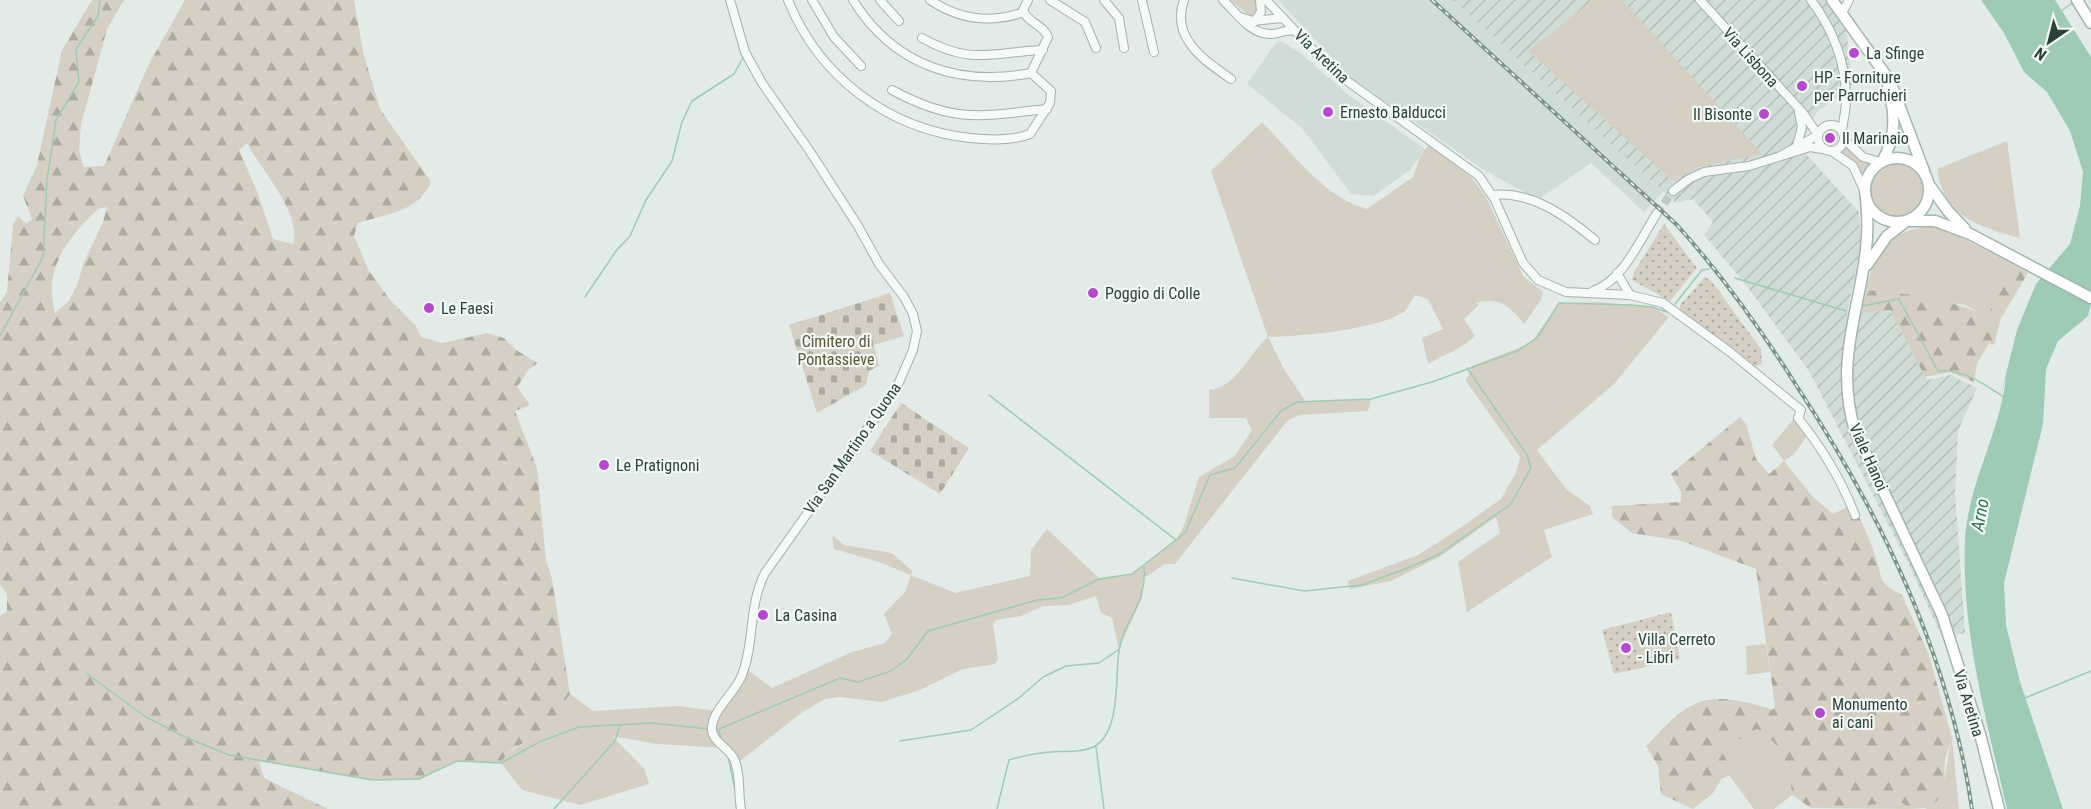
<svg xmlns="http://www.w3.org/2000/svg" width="2091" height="809" font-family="'Roboto Condensed',sans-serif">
<defs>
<pattern id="industrial-furrows" width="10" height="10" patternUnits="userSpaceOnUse" patternTransform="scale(1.5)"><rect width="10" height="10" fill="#d0ddd7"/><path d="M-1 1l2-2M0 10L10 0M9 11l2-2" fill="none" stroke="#b3bfb9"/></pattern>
<pattern id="forest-firs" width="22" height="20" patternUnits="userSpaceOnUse" patternTransform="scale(1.5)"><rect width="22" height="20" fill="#d5d0c3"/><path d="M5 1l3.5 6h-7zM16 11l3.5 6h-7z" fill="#adaa9f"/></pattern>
<pattern id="cemetery-stones" width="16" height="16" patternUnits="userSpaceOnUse" patternTransform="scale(1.5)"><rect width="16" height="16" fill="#d5d0c3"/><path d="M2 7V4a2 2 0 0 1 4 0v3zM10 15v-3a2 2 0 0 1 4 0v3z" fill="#adaa9f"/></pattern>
<pattern id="garden-dots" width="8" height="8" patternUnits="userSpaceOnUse" patternTransform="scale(1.5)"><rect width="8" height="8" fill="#d5d0c3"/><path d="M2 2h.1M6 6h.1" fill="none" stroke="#adaa9f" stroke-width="1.8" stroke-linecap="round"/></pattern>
</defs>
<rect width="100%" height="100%" fill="#e2ebe7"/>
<g fill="#d0ddd7">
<path d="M1278 0H1453L1664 191 1644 212 1591 163 1538 200 1481 168 1351 78Z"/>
<path d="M1280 41 1298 51 1350 96 1425 149 1410 170 1373 196 1351 194 1302 128 1247 84 1275 44Z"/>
</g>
<path fill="url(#industrial-furrows)" d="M1453 0H1825L1846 27 1852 85 1817 112 1806 134 1807 155 1859 212 1861 245 1847 314 1890 310 1927 380 1951 375 1977 388 1958 431 1955 493 1965 633 1942 637 1908 563 1809 371 1743 281 1704 235 1713 222 1693 199 1676 203Z"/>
<g fill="#d5d0c3">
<path d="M1230 0H1256L1259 9 1251 17Z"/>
<path d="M1593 0H1622L1762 154 1699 167 1673 181 1528 51Z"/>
<path d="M1262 122C1293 153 1323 197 1367 209L1413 177 1420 157 1429 144 1472 178 1486 197 1523 276 1543 292 1541 300 1524 324C1510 306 1498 296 1475 303L1479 305 1464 319 1475 336C1462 349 1444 354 1428 364L1422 338 1443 329 1428 299 1415 295C1411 300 1409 307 1405 311 1379 330 1301 336 1268 337L1285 371 1306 402 1371 399 1368 411 1299 415 1287 421 1175 564H1165L1144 578 1142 598 1119 649 1112 618 1101 613 1096 596 1068 605 1043 606 1021 616 996 620 993 624 998 659 995 664 963 669 920 690 881 702 841 697 825 699 801 713 735 765 725 748 657 744 612 736 644 768 649 784 580 805 522 790 501 763 504 756 545 729 570 694 593 711 678 706 718 711 745 668 772 688 852 652 885 643 892 634 884 614 905 592 911 575 879 562 834 549 832 535 844 545 892 553 912 571 911 575 955 593 1030 576 1031 550 1047 529 1100 579 1133 574 1176 540 1183 528 1199 477 1235 456 1252 430 1246 418H1209V390C1237 388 1248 354 1268 337L1211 171Z"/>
<circle cx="1830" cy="138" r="8"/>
<path d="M2007 141 2020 238C1979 227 1944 217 1937 169Z"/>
<path d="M1846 147 1869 163 1861 175 1840 153Z"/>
<circle cx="1897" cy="190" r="27"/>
<path d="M1939 226 2013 264 1987 318 1965 305 1866 290C1876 245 1893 228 1939 226Z"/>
<path d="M1597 302 1652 307 1669 317 1614 384 1537 450 1566 489 1590 506 1593 514 1544 530 1552 557 1467 612 1458 562 1500 533 1496 517 1439 557 1391 581 1350 589 1348 581 1418 555 1463 526 1501 499 1516 473 1520 457 1466 381 1472 366 1531 343 1559 303Z"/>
<path d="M1796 416 1809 433 1794 454 1784 461 1772 445Z"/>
<path d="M1766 644 1770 672 1747 675 1746 646Z"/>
<path d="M1757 729C1782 743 1790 767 1792 795L1774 809H1754L1729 775 1734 773 1721 750Z"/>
<path d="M1952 738 1959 809H1925C1949 795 1945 762 1952 738Z"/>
<path d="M1903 803 1908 809 1811 808Z"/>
</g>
<g fill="url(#forest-firs)" fill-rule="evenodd">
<path d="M92 0H124L107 29 81 125 79 151 84 167 104 166 149 64 185 0H354L363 52 380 109 431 182C417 213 388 213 358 223L354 236 369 271 391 301 416 326 421 337 442 343 487 333 504 338 516 350 538 363 529 369 517 387 530 405 515 411 537 468 546 560 552 579 570 694C562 704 555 720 546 729 532 742 510 744 501 763L457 761 419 779 372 780 259 761 264 778 328 809H0V616L7 611V594L0 585V302L7 292 13 224 18 216 26 224 32 219 23 196 37 165 62 50ZM247 143C261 170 302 213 293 244L273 239 257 191 239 150ZM107 207 103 222 84 262 77 285 69 301 55 313C43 268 67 239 98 209Z"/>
<path d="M2013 264 2028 273 2001 318 1994 345 1989 343 1977 363 1974 382 1950 372 1925 377 1890 310 1861 313 1866 290C1912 295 1946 296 1987 317Z"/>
<path d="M1740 417 1746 424 1756 459 1769 474 1784 461 1812 496 1833 514 1854 504 1873 549 1882 580 1888 587 1902 595 1929 655 1952 738 1945 759 1944 788 1937 801 1927 808 1908 809 1903 803 1811 808 1792 795C1790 767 1782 743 1757 729L1721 750 1734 773 1721 779 1714 792 1693 809 1661 794 1658 766 1646 746C1659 733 1675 714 1691 706 1715 692 1748 702 1773 710L1775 706 1756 569 1682 541 1632 533 1612 517V506L1681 502V492L1671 474Z"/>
</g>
<g fill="url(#cemetery-stones)">
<path d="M890 293 904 336 874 345 879 366 869 371 866 385 817 413 789 325Z"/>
<path d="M901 403 969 448 940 494 870 451Z"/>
</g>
<g fill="url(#garden-dots)">
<path d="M1664 224 1697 268 1670 301 1632 280 1634 272Z"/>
<path d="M1705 277 1712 282 1761 349 1762 364 1753 367 1680 310V305Z"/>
<path d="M1671 612 1680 659 1614 674 1602 630Z"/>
</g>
<path fill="#9dcbb4" d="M1981 0H2055L2091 57V303L2088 316 2058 341 2046 369 2043 424 2004 583 2006 625 2020 682 2063 809H2007C1987 722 1961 630 1965 540 1968 484 2000 433 2006 377L2001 394 2017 330 2036 284 2070 244 2080 206 2083 172 2070 131 2047 92 2024 72 2004 33Z"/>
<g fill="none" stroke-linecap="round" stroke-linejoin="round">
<g stroke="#9dcbb4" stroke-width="1.5">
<path d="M2061 11 2074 2"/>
<path d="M1735 278 1846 311"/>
<path d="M585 297 616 251 630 236 646 200 672 161 682 122 692 101 734 74 744 56"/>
<path d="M1675 304 1702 270 1709 269"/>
<path d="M1862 306 1899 299 1938 371C1963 368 1983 384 2004 397"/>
<path d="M0 336 43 257 47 180 56 120 79 82 76 49 98 16 100 0"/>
<path d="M989 395 1176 540"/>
<path d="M1232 578 1304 591 1362 585 1405 569 1438 555 1511 504 1531 468 1527 455 1467 368"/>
<path d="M87 674 146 717 187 738 229 755 372 780 419 779 457 761 501 763 539 742 579 727 652 723 709 729"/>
<path d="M2025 698 2091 671"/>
<path d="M717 730 840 678 858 682 891 671 907 659 928 631 1037 600 1061 598 1099 579 1132 574 1185 533 1210 475 1235 468 1281 411 1297 402 1371 399 1432 382 1517 351 1537 338 1559 303 1631 305 1652 307 1667 312"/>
<path d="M719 731 722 741"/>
<path d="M900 741 971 730 1019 698 1043 677 1066 666 1099 663 1118 650"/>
<path d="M1096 747 1104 809"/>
<path d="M728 756 735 790"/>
<path d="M736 803 737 809"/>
<path d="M554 809 615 741 620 725"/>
<path d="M997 809 1009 760C1023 756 1035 753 1050 752 1063 751 1083 753 1095 746 1121 731 1115 676 1119 651 1124 618 1147 606 1144 568"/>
</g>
<path stroke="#bdc9c4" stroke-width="8" stroke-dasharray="8 4" stroke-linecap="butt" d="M1657 213 1673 191"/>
<defs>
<g id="minor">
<path d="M730 0 745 52 762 83 809 150 858 226 879 264 904 297 913 314 917 331 913 350 897 387 765 573C748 606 755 642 742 675 735 693 715 707 712 726 710 742 729 747 734 759 741 774 738 793 741 809"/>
<path d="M788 0C819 77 888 129 970 138 989 140 1012 141 1030 134L1050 103 1051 91 1031 73 1048 37C1043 24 1027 23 1023 10L1028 0"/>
<path d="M812 0 834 37 861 66"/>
<path d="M853 0C893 65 958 87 1031 73"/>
<path d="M880 0 899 21"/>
<path d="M930 0C960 20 990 24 1024 12"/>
<path d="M1050 0 1085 22 1096 48"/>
<path d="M1104 0 1119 18 1124 48"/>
<path d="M1142 0 1154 52"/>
<path d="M1184 0C1170 38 1205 61 1231 79"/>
<path d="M1223 0C1237 13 1250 35 1272 34 1282 33 1286 29 1295 31"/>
<path d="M1266 0 1316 53 1343 78 1479 176 1495 200 1523 263 1538 280 1566 292 1630 295 1663 303 1730 352 1801 410 1798 418C1822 448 1841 479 1855 515"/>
<path d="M1700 0 1803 113 1818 135 1782 155"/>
<path d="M1811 0C1832 28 1845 60 1846 95 1847 107 1843 120 1842 132"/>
<path d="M1842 13 1849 0"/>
<path d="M1240 17 1253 21 1283 18"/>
<path d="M1255 21 1261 12 1260 0"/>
<path d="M922 38C972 66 992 52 1043 50"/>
<path d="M892 90C955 124 980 116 1047 109"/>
<circle cx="1831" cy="138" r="13"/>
<path d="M1844 139 1863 157 1880 162"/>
<path d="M1797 145 1802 127 1799 113"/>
<path d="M1833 152 1853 166 1865 192"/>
<path d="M1673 191 1689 179 1704 172 1749 166 1810 147 1822 149"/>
<path d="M1493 195C1532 191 1566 216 1595 240"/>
<path d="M1617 273 1630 295"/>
<path d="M1593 291C1623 281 1641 238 1657 213"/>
</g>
<g id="major">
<path d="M1832 0 1890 81 1924 171"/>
<path d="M2077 0 2091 23"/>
<circle cx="1897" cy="190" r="32"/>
<path d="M1882 162C1896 137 1896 115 1888 88"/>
<path d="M1930 186 1948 211 1965 229"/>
<path d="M1866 199C1876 284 1829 344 1855 431L1942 615 1980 734 1999 809"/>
<path d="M1909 221H1935L1970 234 2091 298"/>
<path d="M1867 265 1887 236 1904 223"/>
</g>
</defs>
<use href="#minor" stroke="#a3b2ac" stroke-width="10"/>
<use href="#major" stroke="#a1b6ae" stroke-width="13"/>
<use href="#minor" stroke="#f5f9f7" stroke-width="8"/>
<use href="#major" stroke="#fff" stroke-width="10"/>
<defs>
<path id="rail" d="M1432 0 1677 225C1722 275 1760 328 1796 385 1881 514 1949 654 1972 809"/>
</defs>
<use href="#rail" stroke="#7b948a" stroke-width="4"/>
<use href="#rail" stroke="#f2f8f5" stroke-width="1.5" stroke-dasharray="4.5" stroke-linecap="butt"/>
</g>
<g fill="#b847d0" stroke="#f2f8f5" stroke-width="2">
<circle cx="1854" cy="53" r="6"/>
<circle cx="1802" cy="86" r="6"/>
<circle cx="1328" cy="112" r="6"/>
<circle cx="1764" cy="114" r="6"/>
<circle cx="1830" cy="138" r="6"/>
<circle cx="1093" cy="293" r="6"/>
<circle cx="429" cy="308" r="6"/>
<circle cx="604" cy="465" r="6"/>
<circle cx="763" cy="615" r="6"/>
<circle cx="1626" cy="648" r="6"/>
<circle cx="1820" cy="713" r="6"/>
</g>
<g text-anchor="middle" stroke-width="4.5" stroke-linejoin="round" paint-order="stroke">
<g font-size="16" fill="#2a4339" stroke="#f2f8f5" text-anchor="start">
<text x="1866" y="59">La Sfinge</text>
<text x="1814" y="83">HP - Forniture<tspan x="1814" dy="18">per Parruchieri</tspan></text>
<text x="1340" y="118">Ernesto Balducci</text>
<text x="1752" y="120" text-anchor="end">Il Bisonte</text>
<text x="1842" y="144">Il Marinaio</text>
<text x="1105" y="299">Poggio di Colle</text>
<text x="441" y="314">Le Faesi</text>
<text x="616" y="471">Le Pratignoni</text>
<text x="775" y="621">La Casina</text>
<text x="1638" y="645">Villa Cerreto<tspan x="1638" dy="18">- Libri</tspan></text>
<text x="1832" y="710">Monumento<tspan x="1832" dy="18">ai cani</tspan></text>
</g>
<g font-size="16" fill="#2a4339" stroke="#f2f8f5">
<text transform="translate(1322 56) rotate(44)" y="6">Via Aretina</text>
<text transform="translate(1751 57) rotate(48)" y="6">Via Lisbona</text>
<text transform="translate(852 448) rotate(-55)" y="6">Via San Martino a Quona</text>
<text transform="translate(1869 457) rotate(66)" y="6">Viale Hanoi</text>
<text transform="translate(1969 703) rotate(73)" y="6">Via Aretina</text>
</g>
<g font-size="16" fill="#5f5637" stroke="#f2f8f5">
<text x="836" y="347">Cimitero di<tspan x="836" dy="18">Pontassieve</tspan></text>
</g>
<g font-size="18" font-style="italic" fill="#337757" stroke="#f2f8f5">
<text transform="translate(1980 515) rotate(-80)" y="6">Arno</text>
</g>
</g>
<g transform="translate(2049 42) rotate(215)" stroke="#f2f8f5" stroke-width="4.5" paint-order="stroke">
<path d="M0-4.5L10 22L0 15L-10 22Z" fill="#2a4339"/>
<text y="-9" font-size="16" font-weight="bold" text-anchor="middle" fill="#2a4339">N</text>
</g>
</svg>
